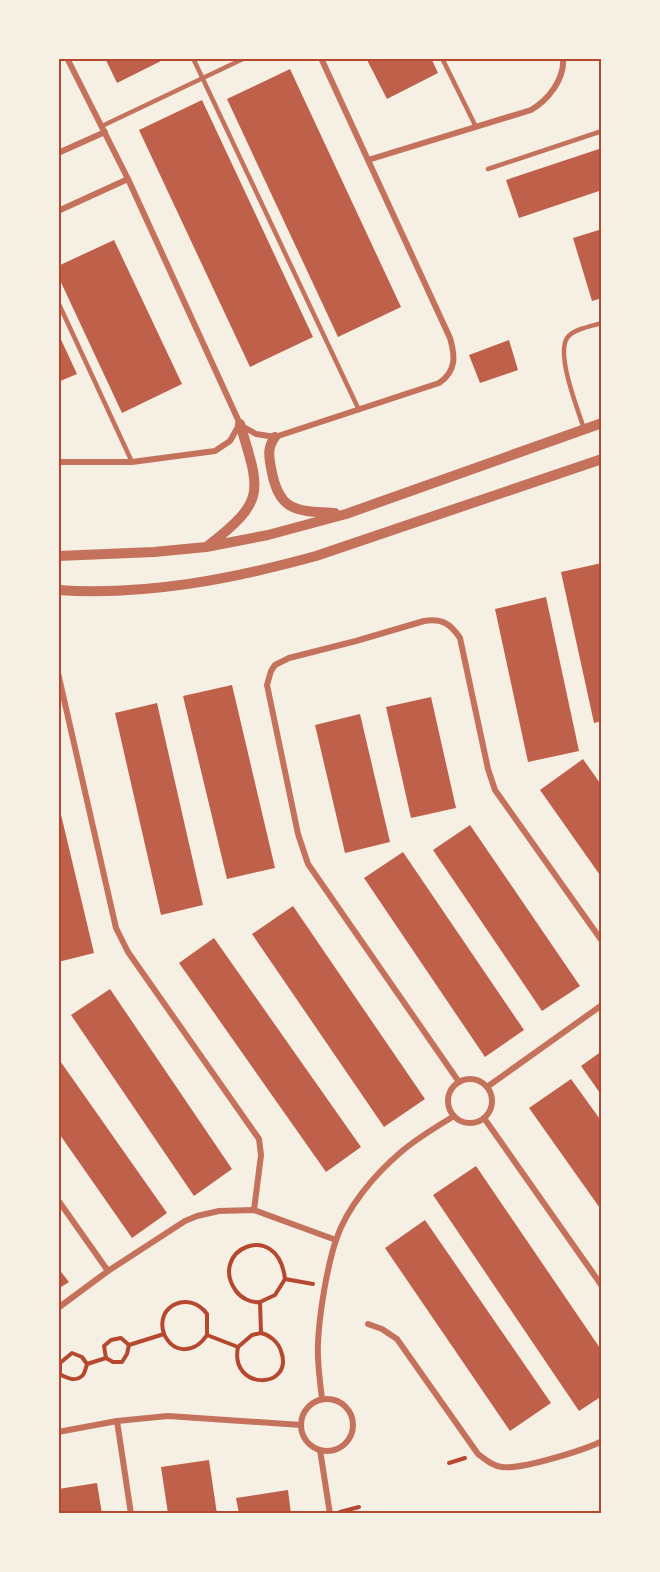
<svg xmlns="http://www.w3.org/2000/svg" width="660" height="1572" font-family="'PT Sans Narrow',sans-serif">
<rect width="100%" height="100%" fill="#f6efe4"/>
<g fill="#bf614a">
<path d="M105 58H167L117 83Z"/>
<path d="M366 58H431L438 73 387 99Z"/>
<path d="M290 69 401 307 338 337 227 99Z"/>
<path d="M202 100 313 337 250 367 139 130Z"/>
<path d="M602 148V190L519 218 506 180Z"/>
<path d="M602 229V298L592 301 573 238Z"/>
<path d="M114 240 182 384 122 413 58 276V266Z"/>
<path d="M58 333 77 374 58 382Z"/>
<path d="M509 340 518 370 480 383 469 355Z"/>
<path d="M602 563V721L594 723 561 572Z"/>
<path d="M546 597 579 751 528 762 495 609Z"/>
<path d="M232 685 275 868 227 879 183 696Z"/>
<path d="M431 697 456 808 411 818 386 707Z"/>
<path d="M157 703 203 905 161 915 115 713Z"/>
<path d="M360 714 390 842 345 853 315 725Z"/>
<path d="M583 759 602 786V878L540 790Z"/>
<path d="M58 802 94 953 58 962Z"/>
<path d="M470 825 580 986 542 1011 433 850Z"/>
<path d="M403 852 524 1030 485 1057 364 878Z"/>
<path d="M293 906 425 1099 384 1127 252 934Z"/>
<path d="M214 938 361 1147 326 1172 179 963Z"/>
<path d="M110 989 232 1169 194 1196 71 1015Z"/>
<path d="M602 1051V1096L581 1066Z"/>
<path d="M58 1058 167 1213 132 1238 58 1132Z"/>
<path d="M571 1079 602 1122V1211L529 1108Z"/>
<path d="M476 1166 602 1351V1396L579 1411 433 1195Z"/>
<path d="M425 1220 551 1403 510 1431 385 1248Z"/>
<path d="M58 1268 69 1282 58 1289Z"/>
<path d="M209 1460 217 1514H168L161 1467Z"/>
<path d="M97 1483 102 1514H58V1489Z"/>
<path d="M288 1490 291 1514H239L236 1498Z"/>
</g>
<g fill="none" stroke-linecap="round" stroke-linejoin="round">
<g stroke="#b5482f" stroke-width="4">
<path d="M260 1302C251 1303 241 1298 236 1291 207 1250 278 1218 285 1279"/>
<path d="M164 1334C154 1305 190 1290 207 1314V1335"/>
<path d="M238 1347 252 1335 261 1333"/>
<path d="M106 1358 104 1346 111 1340 121 1338 129 1345"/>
<path d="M60 1372V1363L72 1353 82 1357 87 1364"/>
<path d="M58 1373C64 1377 76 1383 83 1375 85 1372 86 1368 87 1364L106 1358 113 1362H122L127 1354 129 1345 164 1334C174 1355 195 1353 207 1335L238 1347C229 1391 295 1390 281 1351 278 1342 270 1335 261 1333L260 1302 275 1295 285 1279 313 1284"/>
<path d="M449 1463 465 1458"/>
<path d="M340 1512 359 1507"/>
</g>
<g stroke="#c5725c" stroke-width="4.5">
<path d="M193 58 359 410"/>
<path d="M442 58 476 127"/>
<path d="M102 126 245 58"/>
<path d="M488 169 602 131"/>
<path d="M58 302 132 462"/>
<path d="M584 429C578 409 556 356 567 338 573 329 592 326 602 323"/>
</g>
<g stroke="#c5725c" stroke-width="6">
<path d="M67 58 128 179 240 424"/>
<path d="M58 153 105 132"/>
<path d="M368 160 531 110C548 100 565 79 563 58"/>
<path d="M58 211 128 179"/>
<path d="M240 425 256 434 275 437 439 383C457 371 455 355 450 338L321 58"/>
<path d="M58 462H132L215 451 230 441 239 425"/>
<path d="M58 673 116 928 128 952 259 1139 261 1155 254 1210"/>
<circle cx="470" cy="1101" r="22"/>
<path d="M459 1082 308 864 298 834 267 685 271 671 275 665 289 658 356 641 424 621C441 618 450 623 460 638L488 769 495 790 602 941"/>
<path d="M487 1087 602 1005"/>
<path d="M484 1118 602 1286"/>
<path d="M58 1200 108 1271"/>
<path d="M58 1308 108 1271 185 1221 197 1216 219 1211 254 1210 336 1240"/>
<path d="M368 1324 382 1329 397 1339 478 1454C486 1460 493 1466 502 1467 520 1470 585 1450 602 1441"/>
<path d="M322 1399C320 1381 317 1362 318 1344 319 1315 327 1267 336 1240 347 1207 375 1174 401 1152 417 1138 436 1127 454 1116"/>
<circle cx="327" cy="1425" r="26"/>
<path d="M117 1421 131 1514"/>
<path d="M58 1432 117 1421 168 1416 301 1425"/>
<path d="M320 1450 330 1514"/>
</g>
<g stroke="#c5725c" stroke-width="10">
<path d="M275 437C267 448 269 456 271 468 279 512 295 511 335 513"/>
<path d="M209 545C267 500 260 491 240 424"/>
<path d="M58 556 154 552 206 547 268 535 346 514 602 423"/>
<path d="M58 590C146 596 232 579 316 556L602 459"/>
</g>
</g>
<rect width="660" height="1572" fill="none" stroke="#f6efe4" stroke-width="120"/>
<rect x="60" y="60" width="540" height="1452" fill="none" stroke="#b5482f" stroke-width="2"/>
</svg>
